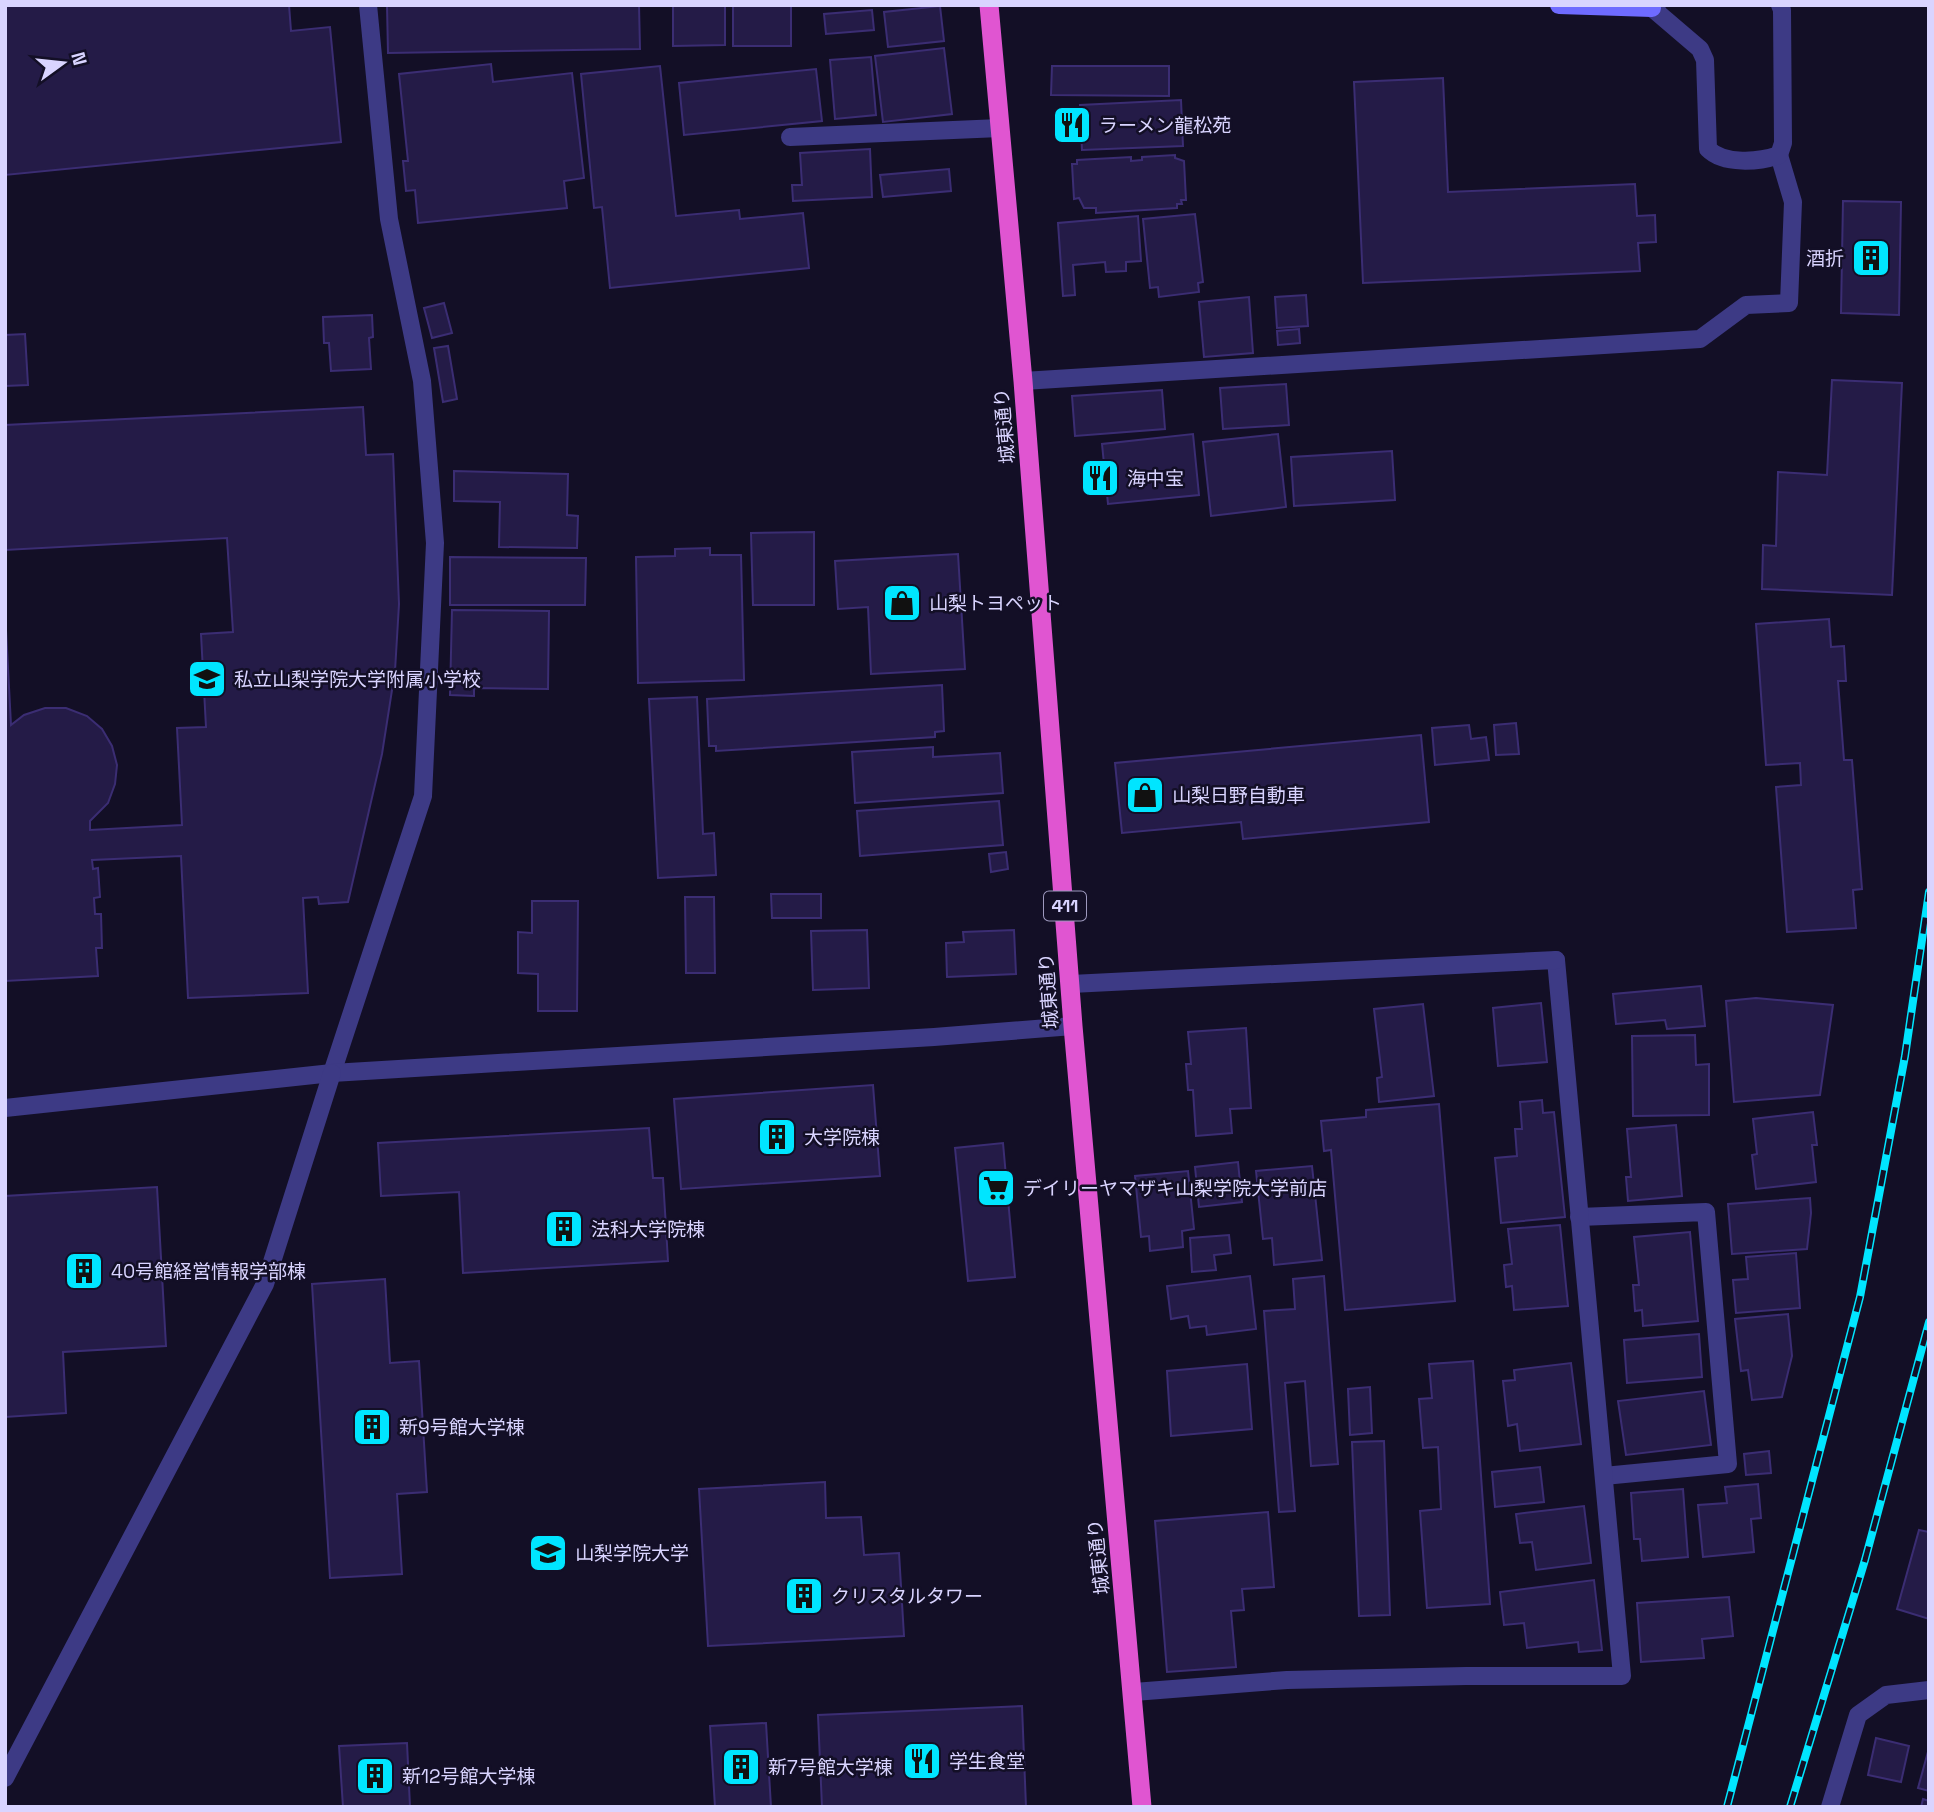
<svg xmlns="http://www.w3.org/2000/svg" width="1934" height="1812" font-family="'Space Grotesk','Noto Sans JP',sans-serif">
<rect width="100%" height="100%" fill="#130f26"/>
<g fill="#241b47" stroke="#3b2d73" stroke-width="2">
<path d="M5 5H289L291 31 330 27 341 142 5 175Z"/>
<path d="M387 5H639L640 49 388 53Z"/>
<path d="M673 5H725V45L673 46Z"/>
<rect x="733" y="5" width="58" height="41"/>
<path d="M940 6 944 41 888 47 884 12Z"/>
<path d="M872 10 874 30 826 34 824 14Z"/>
<path d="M944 48 952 114 883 122 875 56Z"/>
<path d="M871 57 876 115 835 119 830 60Z"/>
<path d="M491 64 493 82 572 73 584 178 564 181 567 208 418 223 415 190 406 191 403 161H408L399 74Z"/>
<path d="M660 66 676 216 739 210 740 219 803 213 809 268 610 288 602 207 594 208 581 74Z"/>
<path d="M1052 66H1169V96L1051 95Z"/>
<path d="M816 69 822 121 684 135 679 83Z"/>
<path d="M1443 78 1448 192 1635 184 1637 216 1655 215 1656 242 1638 243 1640 271 1363 283 1354 82Z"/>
<path d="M1181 100 1183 146 1082 150 1080 105Z"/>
<path d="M870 149 872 197 793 201 792 185H802L800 153Z"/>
<path d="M1175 155V158L1184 161 1186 200H1181L1182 204H1177V208L1096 213V208H1084L1079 198 1074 199 1072 164H1077V160L1131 157V161L1142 160V157Z"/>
<path d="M949 169 951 191 883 197 880 175Z"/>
<path d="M1843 201 1901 202 1899 315 1841 313Z"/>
<path d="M1195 214 1203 282 1198 283 1199 292 1159 297 1158 287 1150 288 1143 219Z"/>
<path d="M1138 216 1141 261 1126 262V271L1106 272 1105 262 1073 265 1075 295 1063 296 1058 223Z"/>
<path d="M1306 295 1308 326 1277 328 1275 297Z"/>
<path d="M1249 297 1253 353 1204 357 1199 302Z"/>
<path d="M444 303 452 333 432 338 424 308Z"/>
<path d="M372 315 373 337 369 338 371 369 331 371 329 343H324L323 317Z"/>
<path d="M1299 329 1300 343 1278 345 1277 331Z"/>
<path d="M25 334 28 385 5 386V335Z"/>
<path d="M448 346 457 399 443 402 434 348Z"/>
<path d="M1832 380 1902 383 1892 595 1762 589 1763 545 1776 546 1778 472 1827 475Z"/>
<path d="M1286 384 1289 425 1223 429 1220 388Z"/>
<path d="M1162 390 1165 429 1075 436 1072 396Z"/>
<path d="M363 407 366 455 393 454 399 604 395 671 382 754 348 902 319 904 318 897 303 898 308 993 188 998 181 856 92 860 93 869 98 868 100 897 94 898 95 914H101L102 948H96L98 976 5 981V611L11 725 24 715 45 708H66L87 716 102 729 112 746 117 765 115 784 108 803 90 821V830L182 825 177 728 206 727 201 634 233 632 227 538 5 550V425Z"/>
<path d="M1193 434 1199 495 1108 504 1102 444Z"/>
<path d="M1278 434 1286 507 1211 516 1203 442Z"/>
<path d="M1392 451 1395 500 1294 506 1291 457Z"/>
<path d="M454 471 568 474 567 515 578 516 577 548 499 547 500 502 454 501Z"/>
<path d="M814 532V605H753L751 533Z"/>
<path d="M710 548V555H741L744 680 638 683 636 557 675 556V549Z"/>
<path d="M958 554 965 669 871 674 868 607 838 609 835 561Z"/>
<path d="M450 557 586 558 585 605H450Z"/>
<path d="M452 610 549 611 548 689 474 688V696L450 695Z"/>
<path d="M1829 619 1831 647 1844 646 1846 681H1838L1844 760H1852L1862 889 1853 890 1856 928 1787 932 1776 787 1801 785 1800 763 1766 765 1756 624Z"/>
<path d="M942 685 944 731 935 732V737L716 751V746H709L707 699Z"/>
<path d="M697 697 703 834 714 833 716 875 658 878 649 699Z"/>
<path d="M1516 723 1519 754 1496 755 1494 725Z"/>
<path d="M1469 725 1471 739 1486 737 1489 760 1435 765 1432 728Z"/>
<path d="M1421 735 1429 822 1243 839 1241 822 1122 833 1115 763Z"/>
<path d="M933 747V757L1000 753 1003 793 855 803 852 752Z"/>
<path d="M999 801 1003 845 860 856 857 811Z"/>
<path d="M1006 852 1008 869 991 872 989 854Z"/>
<path d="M771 894H821V918H772Z"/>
<path d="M685 897H714L715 973H686Z"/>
<path d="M532 901H578L577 1011H538V974L518 973V932L532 933Z"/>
<path d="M867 930 869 988 813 990 811 931Z"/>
<path d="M1014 930 1016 974 947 977 946 943 964 942 963 932Z"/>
<path d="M1701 986 1705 1026 1667 1029 1665 1020 1616 1024 1613 994Z"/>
<path d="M1756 998 1833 1005 1820 1095 1734 1102 1726 1001Z"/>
<path d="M1541 1003 1547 1062 1498 1066 1493 1008Z"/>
<path d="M1423 1004 1434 1096 1379 1102 1377 1078 1382 1077 1374 1009Z"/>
<path d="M1246 1028 1251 1108 1230 1109 1232 1133 1196 1136 1193 1090H1188L1186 1064H1191L1188 1032Z"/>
<path d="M1695 1035 1696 1065 1709 1064V1115L1633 1116 1632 1036Z"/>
<path d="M873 1085 880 1176 681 1189 674 1099Z"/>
<path d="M1542 1100 1543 1113 1554 1112 1565 1217 1501 1223 1495 1158 1517 1156 1515 1129H1522L1520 1102Z"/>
<path d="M1439 1104 1455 1301 1345 1310 1331 1150 1324 1151 1321 1121 1366 1117V1110Z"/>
<path d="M1813 1112 1817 1145H1812L1816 1182 1756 1189 1752 1155 1757 1154 1753 1119Z"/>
<path d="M1676 1125 1682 1196 1628 1201 1626 1177H1631L1627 1129Z"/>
<path d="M649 1128 653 1178H663L668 1261 463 1273 459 1192 381 1196 378 1143Z"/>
<path d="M1003 1143 1015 1277 968 1281 955 1148Z"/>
<path d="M1238 1162 1242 1202 1199 1207 1195 1167Z"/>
<path d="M1312 1166 1322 1260 1274 1265 1272 1238 1263 1239 1256 1171Z"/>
<path d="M1188 1171 1194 1229 1182 1231 1183 1247 1150 1251 1149 1236 1141 1237 1135 1176Z"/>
<path d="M157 1187 166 1346 63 1352 66 1413 5 1417V1196Z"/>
<path d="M1810 1198 1811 1213 1807 1249 1732 1254 1728 1204Z"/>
<path d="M1560 1225 1568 1306 1514 1310 1512 1286 1506 1287 1504 1265 1512 1264 1508 1229Z"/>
<path d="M1690 1232 1698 1321 1643 1326 1642 1310 1635 1311 1633 1285H1639L1634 1237Z"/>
<path d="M1229 1235 1231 1253 1214 1255 1216 1270 1192 1272 1190 1238Z"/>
<path d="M1796 1253 1800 1308 1736 1313 1733 1280 1748 1279 1746 1257Z"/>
<path d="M1250 1276 1256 1329 1207 1335 1206 1326 1190 1328 1188 1316 1171 1319 1167 1286Z"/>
<path d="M1324 1276 1338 1464 1311 1466 1305 1381 1285 1383 1295 1511 1279 1512 1264 1311 1295 1309 1293 1279Z"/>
<path d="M385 1279 390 1363 419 1361 427 1492 397 1494 402 1574 330 1578 312 1284Z"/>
<path d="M1788 1314 1792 1356 1782 1397 1752 1400 1748 1370 1741 1371 1735 1319Z"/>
<path d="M1699 1334 1702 1377 1627 1383 1624 1340Z"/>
<path d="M1473 1361 1490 1604 1427 1608 1420 1511 1441 1509 1438 1447 1423 1448 1419 1399 1432 1398 1429 1364Z"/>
<path d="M1571 1363 1581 1444 1520 1451 1517 1424 1508 1426 1503 1381 1515 1380 1514 1370Z"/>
<path d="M1247 1364 1252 1429 1171 1436 1167 1371Z"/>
<path d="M1370 1387 1372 1433 1350 1435 1348 1389Z"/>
<path d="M1704 1391 1711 1445 1626 1455 1618 1401Z"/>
<path d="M1384 1441 1390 1615 1359 1616 1352 1442Z"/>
<path d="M1769 1451 1771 1473 1746 1475 1744 1454Z"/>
<path d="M1540 1467 1544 1502 1495 1507 1492 1472Z"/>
<path d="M825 1482 826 1518 861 1517 864 1555 899 1553 904 1636 708 1646 699 1489Z"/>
<path d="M1758 1484 1761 1518 1751 1519 1754 1552 1703 1557 1698 1505 1727 1503 1725 1487Z"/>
<path d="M1683 1489 1688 1557 1642 1561 1640 1539H1634L1631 1493Z"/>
<path d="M1584 1506 1591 1563 1536 1570 1532 1542 1520 1543 1516 1514Z"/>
<path d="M1268 1512 1274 1587 1242 1589 1244 1610 1231 1611 1236 1667 1167 1672 1155 1521Z"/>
<path d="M1919 1530 1929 1532V1619L1897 1609Z"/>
<path d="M1594 1580 1602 1650 1579 1652 1578 1642 1527 1648 1524 1623 1504 1625 1500 1592Z"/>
<path d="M1729 1597 1733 1636 1702 1639 1704 1658 1641 1662 1637 1603Z"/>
<path d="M1022 1706 1026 1807H822L818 1715Z"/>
<path d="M766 1723 771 1807H715L710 1726Z"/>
<path d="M1876 1738 1909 1746 1901 1782 1868 1775Z"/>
<path d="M407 1743 410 1807H343L339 1746Z"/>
<path d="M1929 1748V1791L1918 1788Z"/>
<path d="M1923 1799 1929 1801V1807H1921Z"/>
</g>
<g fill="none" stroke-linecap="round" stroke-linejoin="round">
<g stroke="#3d3a85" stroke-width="18">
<path d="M790 137 1000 128"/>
<path d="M1023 381 1700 339 1746 305 1789 303 1793 202 1779 155"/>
<path d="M332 1073 423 796 435 543 422 381 389 219 368 5"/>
<path d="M1579 1217 1706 1212 1728 1464 1604 1476"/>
<path d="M1134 1692 1287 1680 1466 1676H1622L1556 960"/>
<path d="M1830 1807 1858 1715 1886 1695 1929 1690"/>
</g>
<g stroke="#3d3a85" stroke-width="18">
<path d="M1657 5 1652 8 1700 49 1705 60 1708 149C1724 165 1759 162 1779 155L1783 143 1782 10 1780 5"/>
<path d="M1071 984 1556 960"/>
<path d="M5 1108 332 1073 934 1037 1073 1026"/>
<path d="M5 1778 265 1284 332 1073"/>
</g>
<path stroke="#6f6bff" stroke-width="18" d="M1559 5 1652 8"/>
<path stroke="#e055d1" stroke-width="19" d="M989 5 1023 381 1073 1026 1142 1807"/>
<defs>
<g id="rail">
<path d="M1727 1807 1860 1297 1905 1056 1929 892"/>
<path d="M1790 1807 1865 1560 1929 1322"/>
</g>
</defs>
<use href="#rail" stroke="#00e5ff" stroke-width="8"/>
<use href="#rail" stroke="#130f26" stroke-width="5" stroke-dasharray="16" stroke-linecap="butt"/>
</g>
<defs>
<symbol id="restaurant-square" viewBox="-11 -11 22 22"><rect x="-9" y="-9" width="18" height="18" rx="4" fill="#00e5ff" stroke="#130f26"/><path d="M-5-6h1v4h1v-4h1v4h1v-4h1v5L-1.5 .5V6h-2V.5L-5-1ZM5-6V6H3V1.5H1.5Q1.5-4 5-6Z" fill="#111"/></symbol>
<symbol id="building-square" viewBox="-11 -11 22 22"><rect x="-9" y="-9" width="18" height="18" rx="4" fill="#00e5ff" stroke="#130f26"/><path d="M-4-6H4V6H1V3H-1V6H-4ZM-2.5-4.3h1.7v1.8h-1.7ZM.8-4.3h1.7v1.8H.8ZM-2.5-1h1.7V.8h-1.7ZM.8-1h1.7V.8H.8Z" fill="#111"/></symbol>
<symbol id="shop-square" viewBox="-11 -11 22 22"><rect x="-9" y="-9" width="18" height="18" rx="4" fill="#00e5ff" stroke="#130f26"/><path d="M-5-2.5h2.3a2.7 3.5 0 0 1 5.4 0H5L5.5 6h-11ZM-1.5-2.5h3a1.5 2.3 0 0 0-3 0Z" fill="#111"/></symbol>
<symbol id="school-square" viewBox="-11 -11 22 22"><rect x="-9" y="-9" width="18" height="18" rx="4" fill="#00e5ff" stroke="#130f26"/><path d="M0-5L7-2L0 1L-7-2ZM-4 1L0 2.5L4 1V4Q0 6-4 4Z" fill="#111"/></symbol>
<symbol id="supermarket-square" viewBox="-11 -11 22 22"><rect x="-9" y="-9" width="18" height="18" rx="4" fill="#00e5ff" stroke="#130f26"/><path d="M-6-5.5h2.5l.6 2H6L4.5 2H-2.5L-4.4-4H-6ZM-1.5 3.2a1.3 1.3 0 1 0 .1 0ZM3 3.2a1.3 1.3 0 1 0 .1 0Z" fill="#111"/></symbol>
<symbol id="university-square" viewBox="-11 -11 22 22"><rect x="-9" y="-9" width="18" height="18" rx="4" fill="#00e5ff" stroke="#130f26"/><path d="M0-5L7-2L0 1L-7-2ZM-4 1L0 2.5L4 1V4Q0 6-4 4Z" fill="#111"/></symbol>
</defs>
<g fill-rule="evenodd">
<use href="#restaurant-square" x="1050" y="103" width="44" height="44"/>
<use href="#building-square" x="1849" y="236" width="44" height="44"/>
<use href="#restaurant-square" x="1078" y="456" width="44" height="44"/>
<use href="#shop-square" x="880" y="581" width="44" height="44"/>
<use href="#school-square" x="185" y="657" width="44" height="44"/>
<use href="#shop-square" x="1123" y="773" width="44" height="44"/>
<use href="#building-square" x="755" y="1115" width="44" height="44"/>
<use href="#supermarket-square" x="974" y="1166" width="44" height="44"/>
<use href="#building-square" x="542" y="1207" width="44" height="44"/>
<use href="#building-square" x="62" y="1249" width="44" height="44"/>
<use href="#building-square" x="350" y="1405" width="44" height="44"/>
<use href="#university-square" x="526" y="1531" width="44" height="44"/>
<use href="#building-square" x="782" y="1574" width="44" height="44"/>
<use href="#restaurant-square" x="900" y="1739" width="44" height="44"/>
<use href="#building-square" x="719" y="1745" width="44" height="44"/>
<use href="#building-square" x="353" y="1754" width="44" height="44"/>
</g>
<g text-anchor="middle" stroke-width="5" stroke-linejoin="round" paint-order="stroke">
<rect fill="#130f26" stroke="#9e99be" stroke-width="2" x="1044" y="891.5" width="42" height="29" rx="5"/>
<g font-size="18" font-weight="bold" fill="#d9d4ff">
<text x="1065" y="912">411</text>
</g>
<g font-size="19" fill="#d9d4ff" stroke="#130f26" text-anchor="start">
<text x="1099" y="132">ラーメン龍松苑</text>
<text x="1844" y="265" text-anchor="end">酒折</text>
<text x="1127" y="485">海中宝</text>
<text x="929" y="610">山梨トヨペット</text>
<text x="234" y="686">私立山梨学院大学附属小学校</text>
<text x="1172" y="802">山梨日野自動車</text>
<text x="804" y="1144">大学院棟</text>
<text x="1023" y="1195">デイリーヤマザキ山梨学院大学前店</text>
<text x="591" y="1236">法科大学院棟</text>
<text x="111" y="1278">40号館経営情報学部棟</text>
<text x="399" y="1434">新9号館大学棟</text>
<text x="575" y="1560">山梨学院大学</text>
<text x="831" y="1603">クリスタルタワー</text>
<text x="949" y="1768">学生食堂</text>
<text x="768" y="1774">新7号館大学棟</text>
<text x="402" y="1783">新12号館大学棟</text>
</g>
<g font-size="19" fill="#d9d4ff" stroke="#130f26">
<text transform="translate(1004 426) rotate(-95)" y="7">城東通り</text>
<text transform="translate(1048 991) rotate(-94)" y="7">城東通り</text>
<text transform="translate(1098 1557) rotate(-96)" y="7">城東通り</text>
</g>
</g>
<rect width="1934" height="1812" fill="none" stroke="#d9d4ff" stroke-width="14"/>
<g transform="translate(63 63) rotate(75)" stroke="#130f26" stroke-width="5" paint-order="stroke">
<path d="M0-5L12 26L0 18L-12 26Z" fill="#d9d4ff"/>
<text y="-10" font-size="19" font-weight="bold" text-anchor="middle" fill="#d9d4ff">N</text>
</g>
</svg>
